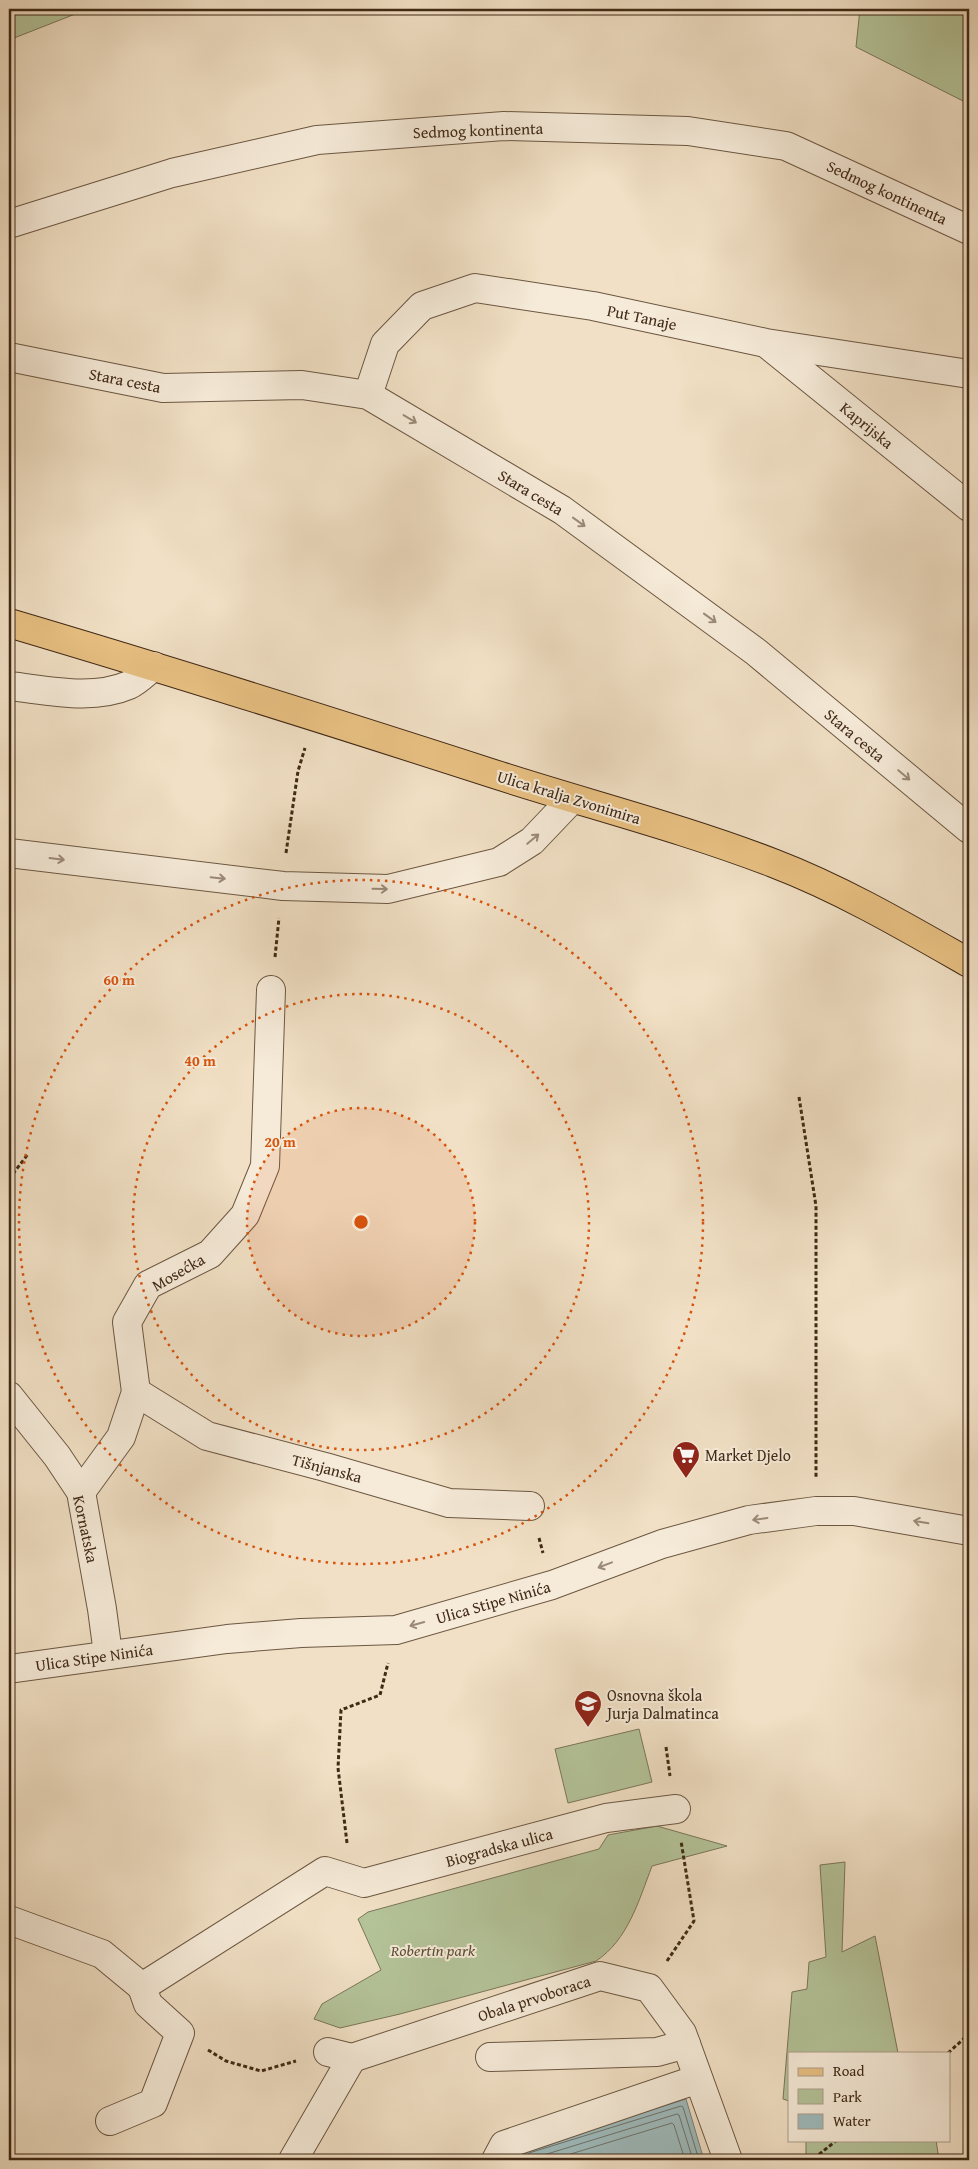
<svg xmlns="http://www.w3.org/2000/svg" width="978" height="2169" font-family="'Gentium Book Plus',serif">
<rect width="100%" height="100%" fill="#f1e0c5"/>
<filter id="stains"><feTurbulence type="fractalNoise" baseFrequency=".004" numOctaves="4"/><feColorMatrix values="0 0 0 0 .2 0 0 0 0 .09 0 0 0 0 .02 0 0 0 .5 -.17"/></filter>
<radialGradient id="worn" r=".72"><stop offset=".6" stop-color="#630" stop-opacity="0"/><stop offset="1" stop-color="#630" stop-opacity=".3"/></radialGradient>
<g fill="#b4c399" stroke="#7a7658">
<path d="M9 9H88L9 40Z"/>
<path d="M860 9H969V104L856 47Z"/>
<path d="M639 1729 652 1782 568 1803 555 1749Z"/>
<path d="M657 1826 727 1846 652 1866C639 1900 628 1940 596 1961L400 2014 340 2028 314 2019 322 2004 381 1970 358 1919 368 1912 599 1849 608 1835Z"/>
<path d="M845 1862 842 1952 875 1936 898 2053H789V2101L783 2099 792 1992 807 1989 809 1962 826 1957 820 1865Z"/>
<path d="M806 2140H936L939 2160H806Z"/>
</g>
<path fill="#9ebbbd" stroke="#78817a" d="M686 2099 704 2160H519L525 2149Z"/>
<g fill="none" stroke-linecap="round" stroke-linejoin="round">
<g stroke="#6f726a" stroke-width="1">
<path d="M524 2160 529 2153 681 2106 683 2107 699 2160"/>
<path d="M531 2160 534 2158 677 2114 679 2115 693 2160"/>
<path d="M551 2160 672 2123 674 2125 685 2160"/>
</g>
<defs>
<g id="minor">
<path d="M9 224 172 173 317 140 504 126 688 131 786 146 969 230"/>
<path d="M767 344 969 507"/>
<path d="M9 357 163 388 302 385 368 395 562 510 756 652 969 829"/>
<path d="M368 395 385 344 422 306 475 288 593 306 766 343 969 374"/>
<path d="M9 686C47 690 92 701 129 685 138 681 146 672 154 666"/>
<path d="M9 853 283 886 388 889 499 862 532 841 572 799"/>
<path d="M136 1392 207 1436 325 1467 449 1503 530 1506"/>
<path d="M9 1396 57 1456 81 1492 102 1609 108 1654"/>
<path d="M81 1492 121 1437 136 1392 127 1322 148 1285 210 1254 245 1215 265 1166 271 990"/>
<path d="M9 1669 227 1639 301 1633 396 1630 552 1585 662 1544 749 1520 816 1511H854L969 1531"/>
<path d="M9 1920 102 1954 142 1987"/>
<path d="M328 2052 352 2058"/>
<path d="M490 2057 657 2052 686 2044"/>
<path d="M352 2058 600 1976 649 1988 682 2033 728 2160"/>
<path d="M110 2121 153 2103 180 2033 148 2004 142 1987 325 1871 364 1883 606 1818 676 1809"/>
<path d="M293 2160 352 2058"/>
<path d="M496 2160 504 2145 698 2079"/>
</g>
<path id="major" d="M9 623C171 671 333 722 494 774 587 804 682 828 773 863 841 889 906 927 969 963"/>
</defs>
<use href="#minor" stroke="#6c5742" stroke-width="30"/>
<use href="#major" stroke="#402916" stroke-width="30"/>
<g stroke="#402916" stroke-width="3" stroke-dasharray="4 2.5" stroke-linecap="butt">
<path d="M286 853 298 771 305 748"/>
<path d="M275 957 279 918"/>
<path d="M799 1097 816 1206V1478"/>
<path d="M9 1179 28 1154"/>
<path d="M539 1538 543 1553"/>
<path d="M666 1747 670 1776"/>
<path d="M347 1843 338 1768 341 1710 380 1695 388 1663"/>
<path d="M667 1961 694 1921 681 1841"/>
<path d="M208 2050 226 2061 261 2071 296 2061"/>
<path d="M948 2053 969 2034"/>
<path d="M817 2160V2156L837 2140"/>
</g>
<use href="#minor" stroke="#f6ebd9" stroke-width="28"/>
<use href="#major" stroke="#e8c082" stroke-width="28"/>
</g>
<defs><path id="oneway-shaft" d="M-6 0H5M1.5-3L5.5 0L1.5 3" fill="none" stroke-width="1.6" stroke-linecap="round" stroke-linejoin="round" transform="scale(1.25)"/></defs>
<g stroke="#9b8a78">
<use href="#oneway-shaft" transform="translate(410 419) rotate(31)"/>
<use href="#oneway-shaft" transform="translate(579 522) rotate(36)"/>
<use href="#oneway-shaft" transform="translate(710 618) rotate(36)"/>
<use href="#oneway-shaft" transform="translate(904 775) rotate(40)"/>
<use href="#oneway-shaft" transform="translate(533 839) rotate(-40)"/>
<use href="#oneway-shaft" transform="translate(57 859) rotate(7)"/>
<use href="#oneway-shaft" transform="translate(218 878) rotate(6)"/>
<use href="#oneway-shaft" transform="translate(380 889) rotate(1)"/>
<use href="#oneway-shaft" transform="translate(760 1519) rotate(172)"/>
<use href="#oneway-shaft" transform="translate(921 1522) rotate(-170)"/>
<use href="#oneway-shaft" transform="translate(605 1565) rotate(159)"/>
<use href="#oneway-shaft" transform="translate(417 1624) rotate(164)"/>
</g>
<circle cx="361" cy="1222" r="114" fill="#d7540d" fill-opacity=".12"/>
<g fill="none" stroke="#d7540d" stroke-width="2.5" stroke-dasharray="2.5 5">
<circle cx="361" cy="1222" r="114"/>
<circle cx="361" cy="1222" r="228"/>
<circle cx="361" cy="1222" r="342"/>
</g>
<defs>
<symbol id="supermarket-pin" viewBox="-11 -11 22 30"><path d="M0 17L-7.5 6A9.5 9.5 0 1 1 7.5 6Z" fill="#8f2418" stroke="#f6ebd9"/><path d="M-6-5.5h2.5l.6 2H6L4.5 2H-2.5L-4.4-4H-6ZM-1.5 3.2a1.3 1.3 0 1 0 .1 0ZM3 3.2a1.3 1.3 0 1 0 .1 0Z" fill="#fff"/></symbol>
<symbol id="school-pin" viewBox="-11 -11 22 30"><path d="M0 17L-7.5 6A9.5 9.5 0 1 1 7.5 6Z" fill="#8f2418" stroke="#f6ebd9"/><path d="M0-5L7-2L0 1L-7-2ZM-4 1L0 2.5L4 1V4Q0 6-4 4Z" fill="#fff"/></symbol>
</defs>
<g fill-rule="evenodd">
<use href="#supermarket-pin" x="670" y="1439" width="32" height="43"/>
<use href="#school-pin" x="572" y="1688" width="32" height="43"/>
</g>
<g text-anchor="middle" stroke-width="4" stroke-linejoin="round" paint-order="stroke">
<g font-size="16" fill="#402916" stroke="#f6ebd9">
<text transform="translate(478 130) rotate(-2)" y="6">Sedmog kontinenta</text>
<text transform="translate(887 192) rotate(25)" y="6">Sedmog kontinenta</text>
<text transform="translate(642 317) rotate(12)" y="6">Put Tanaje</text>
<text transform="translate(125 380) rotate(11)" y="6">Stara cesta</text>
<text transform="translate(867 425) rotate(39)" y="6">Kaprijska</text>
<text transform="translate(531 492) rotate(31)" y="6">Stara cesta</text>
<text transform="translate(855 735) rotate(40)" y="6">Stara cesta</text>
<text transform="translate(569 797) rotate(17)" y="6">Ulica kralja Zvonimira</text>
<text transform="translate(178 1272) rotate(-30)" y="6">Mosećka</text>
<text transform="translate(327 1468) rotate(15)" y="6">Tišnjanska</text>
<text transform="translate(86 1529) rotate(78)" y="6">Kornatska</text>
<text transform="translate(493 1602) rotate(-16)" y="6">Ulica Stipe Ninića</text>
<text transform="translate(94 1657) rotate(-8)" y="6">Ulica Stipe Ninića</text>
<text transform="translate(499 1847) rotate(-15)" y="6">Biogradska ulica</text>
<text transform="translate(534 1998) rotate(-18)" y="6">Obala prvoboraca</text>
</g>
<g font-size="16" fill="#402916" stroke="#f6ebd9" text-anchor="start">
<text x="705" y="1461">Market Djelo</text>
<text x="607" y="1701">Osnovna škola<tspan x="607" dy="18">Jurja Dalmatinca</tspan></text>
</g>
<g font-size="16" font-style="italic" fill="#5d5037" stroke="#f6ebd9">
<text x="433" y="1956">Robertin park</text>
</g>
</g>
<circle cx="361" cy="1222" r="8" fill="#d7540d" stroke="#f6ebd9" stroke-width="2.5"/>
<g font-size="15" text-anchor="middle" font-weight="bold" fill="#d7540d" stroke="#f6ebd9" stroke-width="4" stroke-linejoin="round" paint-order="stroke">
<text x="119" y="985">60 m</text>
<text x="200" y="1066">40 m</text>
<text x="280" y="1147">20 m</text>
</g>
<rect width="978" height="2169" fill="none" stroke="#f1e0c5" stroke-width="30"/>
<rect x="10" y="10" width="958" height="2149" fill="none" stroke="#402916" stroke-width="2.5"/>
<rect x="15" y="15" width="948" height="2139" fill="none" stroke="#402916"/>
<rect x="788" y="2052" width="162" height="90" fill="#f6ebd9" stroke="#ad9d8b"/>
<rect x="798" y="2068" width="25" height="8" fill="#e8c082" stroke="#ad9d8b"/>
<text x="833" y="2076" font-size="15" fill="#402916">Road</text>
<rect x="798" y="2089" width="25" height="15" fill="#b4c399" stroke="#ad9d8b"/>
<text x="833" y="2102" font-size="15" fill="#402916">Park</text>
<rect x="798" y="2114" width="25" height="15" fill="#9ebbbd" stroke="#ad9d8b"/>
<text x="833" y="2126" font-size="15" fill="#402916">Water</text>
<rect width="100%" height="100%" filter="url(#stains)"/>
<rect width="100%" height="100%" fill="url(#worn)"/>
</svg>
